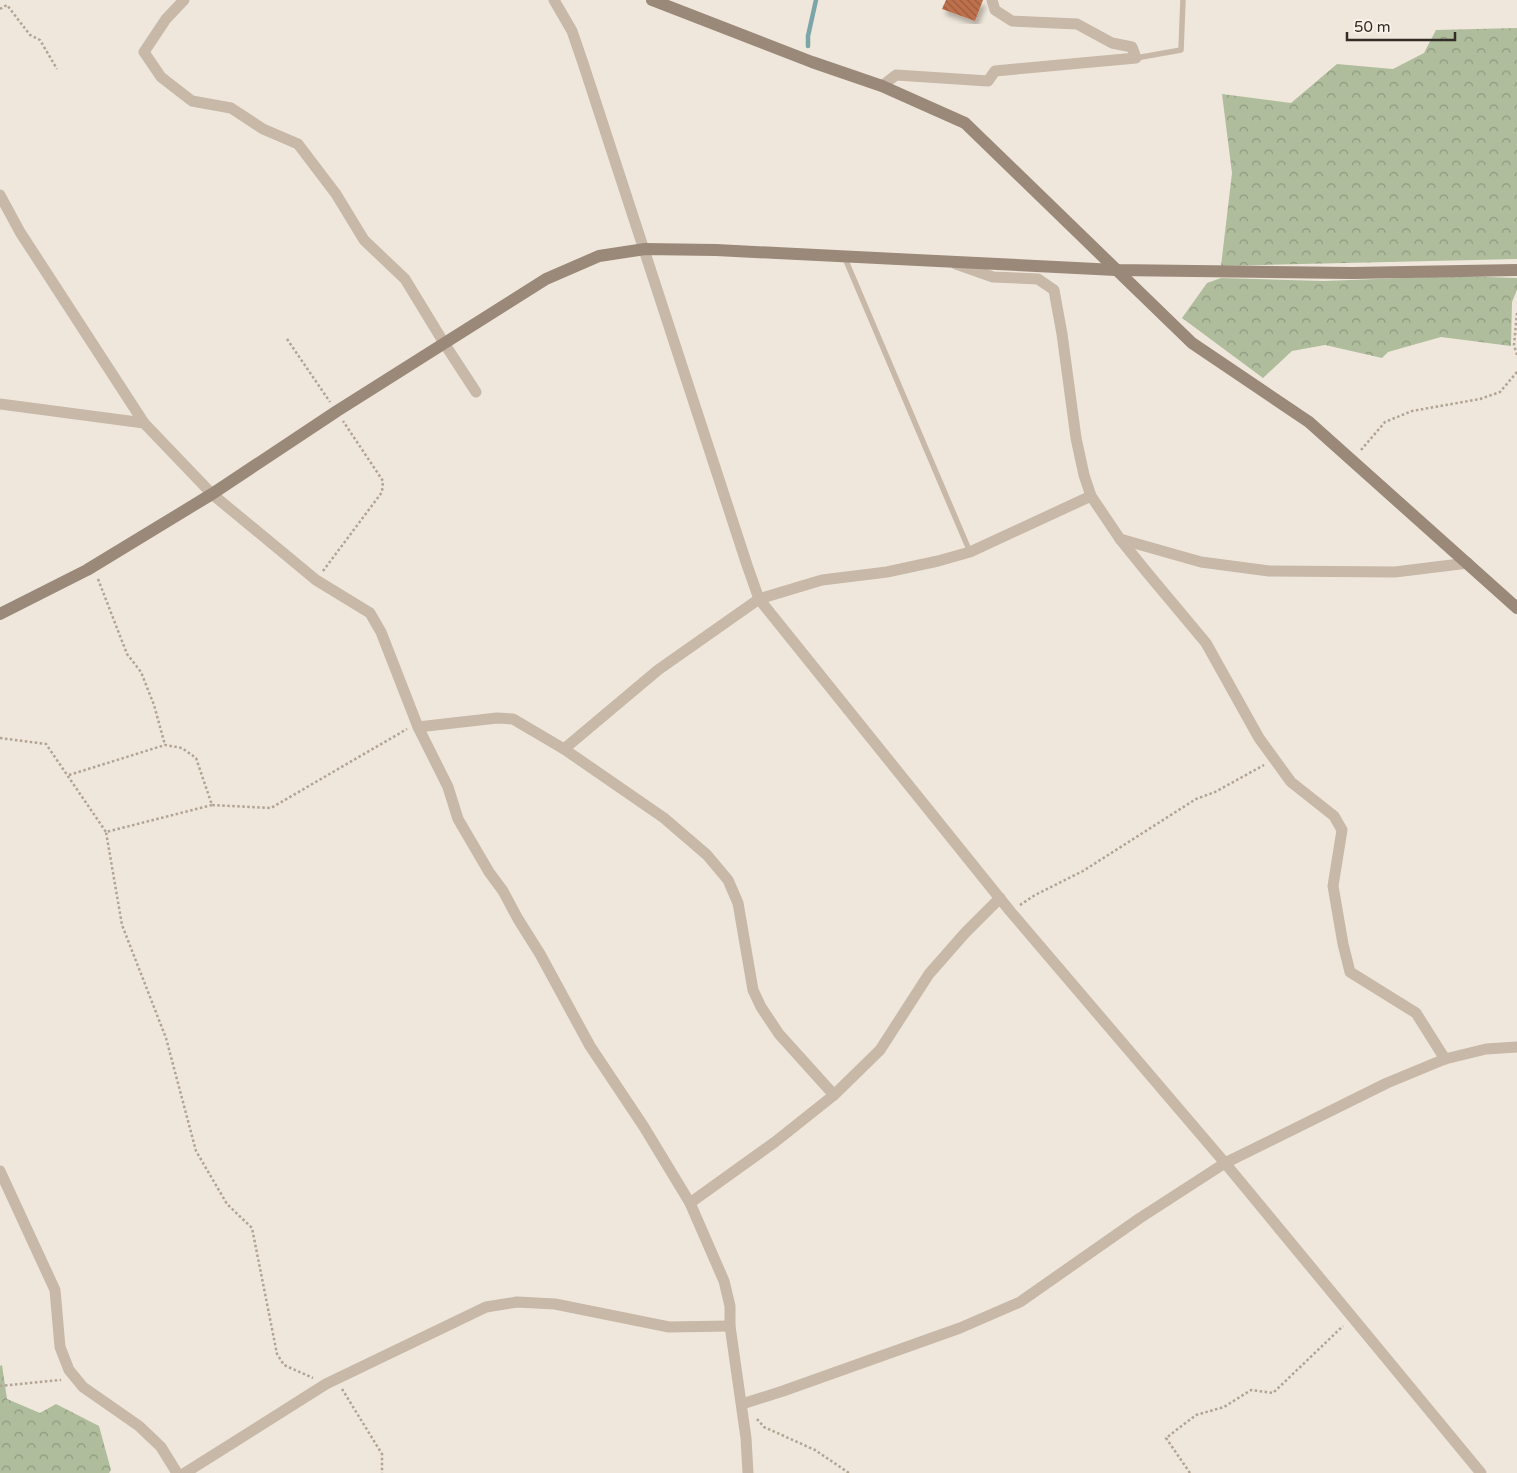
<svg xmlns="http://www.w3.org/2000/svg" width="1517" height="1473" font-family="'Varela Round',sans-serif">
<defs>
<pattern id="forest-crowns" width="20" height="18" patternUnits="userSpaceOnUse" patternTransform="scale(1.25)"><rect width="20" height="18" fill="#afbd9c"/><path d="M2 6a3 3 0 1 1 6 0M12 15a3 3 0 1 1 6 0" fill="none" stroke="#8f9a7f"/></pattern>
<pattern id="building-back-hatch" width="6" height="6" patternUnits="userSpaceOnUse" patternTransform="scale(1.25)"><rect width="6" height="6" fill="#bd704b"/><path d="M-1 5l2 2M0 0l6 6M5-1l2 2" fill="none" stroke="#9a5c3e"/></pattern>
<filter id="shadow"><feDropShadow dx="3" dy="5.5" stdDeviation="2.5" flood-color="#0004"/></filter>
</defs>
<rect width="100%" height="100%" fill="#efe7db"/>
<g fill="url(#forest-crowns)">
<path d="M1517 28V259L1221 266 1232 173 1222 94 1291 103 1337 64 1393 69 1424 53 1436 30Z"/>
<path d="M1456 276 1517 278V290L1512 302 1511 346 1441 337 1388 352 1382 358 1325 345 1292 351 1263 378 1182 318 1207 283 1221 278 1324 281Z"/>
<path d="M2 1365 7 1399 40 1413 56 1404 99 1426 111 1470 109 1473H0V1366Z"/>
</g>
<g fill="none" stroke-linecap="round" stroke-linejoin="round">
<path stroke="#7ca5aa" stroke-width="4.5" d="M808 46V36L816 0"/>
</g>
<path fill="url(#building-back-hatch)" filter="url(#shadow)" d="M946 0H983L975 21 942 9Z"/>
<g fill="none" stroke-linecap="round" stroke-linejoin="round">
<g stroke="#b2a392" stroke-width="2.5" stroke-dasharray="2.5 2.5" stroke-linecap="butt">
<path d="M0 9 7 5 30 35 40 40 57 69"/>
<path d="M1517 313 1514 345 1517 355"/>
<path d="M287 339 330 402"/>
<path d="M1361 450 1385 422 1412 411 1480 399 1500 392 1517 372"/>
<path d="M323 571 382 492 383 481 343 421"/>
<path d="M98 579 127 654 141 672 154 705 165 745"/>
<path d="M0 738 46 744 106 832"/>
<path d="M69 775 165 745 182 748 196 758 212 805 271 808 407 729"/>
<path d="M212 805 106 832 122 925 166 1038 196 1151 227 1204 252 1228 277 1354 284 1365 313 1378"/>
<path d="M1020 905 1035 895 1083 871 1196 799 1215 792 1264 765"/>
<path d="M0 1386 61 1380"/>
<path d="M342 1389 382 1454V1473"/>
<path d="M757 1419 764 1427 815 1450 849 1473"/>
<path d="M1190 1473 1166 1438 1196 1415 1224 1407 1251 1390 1273 1393 1343 1326"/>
</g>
<g stroke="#c7b8a8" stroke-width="5.5">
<path d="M1136 58 1181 50 1183 0"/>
<path d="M844 256 970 552"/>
</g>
<g stroke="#c7b8a8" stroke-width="11">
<path d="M184 0 166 19 144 52 161 77 192 101 231 108 263 129 298 144 336 194 364 240 405 279 444 343 476 392"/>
<path d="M554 0 572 31 583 63 747 565 759 599 1010 911 1225 1163 1481 1473"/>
<path d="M882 86 896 75 988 81 995 71 1136 58 1132 47 1112 43 1077 24 1012 21 995 10 992 0"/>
<path d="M0 195 20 232 144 423 212 494 316 580 370 613 381 632 418 727 448 787 458 819 489 872 503 891 518 919 540 954 590 1046 644 1127 690 1203 724 1281 730 1306V1326L746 1438 748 1473"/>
<path d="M956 264 993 277 1038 279 1054 290 1062 334 1076 438 1084 475 1091 496 1120 539 1145 570 1206 643 1259 738 1291 782 1334 816 1342 830 1333 886 1343 944 1350 972 1416 1013 1445 1059"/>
<path d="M0 404 144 423"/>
<path d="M1120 539 1201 562 1269 571 1395 572 1468 563"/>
<path d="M418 727 497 718 513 719 564 749 664 818 707 855 728 880 738 903 753 990 761 1007 779 1034 834 1095"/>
<path d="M564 749 658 670 759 599 822 580 887 572 938 561 970 552 1091 496"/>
<path d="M0 1171 55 1290 60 1347 69 1370 83 1387 139 1426 161 1447 177 1473"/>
<path d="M690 1203 775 1142 834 1095 880 1050 929 974 965 933 1000 898"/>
<path d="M742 1404 783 1391 960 1328 1020 1302 1140 1218 1225 1163 1387 1083 1445 1059 1486 1049 1517 1047"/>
<path d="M185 1473 326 1384 486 1307 517 1302 555 1304 669 1327 730 1326"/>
</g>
<g stroke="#9a8879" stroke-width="12">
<path d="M652 0 812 62 882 86 965 123 1192 343 1309 422 1517 608"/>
<path d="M0 614 87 570 212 494 337 411 546 279 599 256 645 249 716 250 1116 270 1352 273 1517 270"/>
</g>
</g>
<path d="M1347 32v8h108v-8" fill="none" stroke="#342c27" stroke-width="2.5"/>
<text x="1354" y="32" font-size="15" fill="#342c27" stroke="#f8f1e7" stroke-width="4" paint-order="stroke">50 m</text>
</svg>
